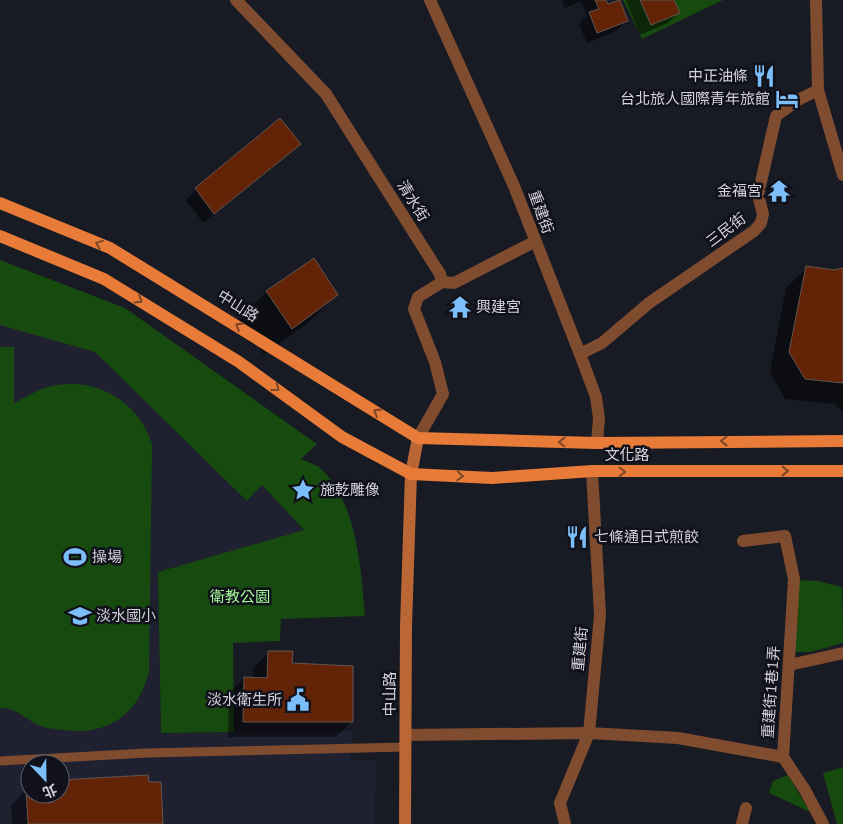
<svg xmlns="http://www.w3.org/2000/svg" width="843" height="824" font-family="'Nunito Sans','Noto Sans TC',sans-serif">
<rect width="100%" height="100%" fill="#181a24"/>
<path fill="#1f2131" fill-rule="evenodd" d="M0 325 95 352 247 500 262 485 304 531 158 572 161 733 352 731 351 760H376L375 824H0ZM30 764H60V794H30Z"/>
<g fill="#174a0f">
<path d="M623 0H723L642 39Z"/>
<path d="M0 260 125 308 317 444 301 459C307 462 314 464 319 467 357 500 361 569 365 616L281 619 280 641 233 643 234 732 161 733 158 572 304 530 262 485 247 501 95 352 0 325Z"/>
<path d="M0 347H14V403C23 399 32 393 42 389 89 373 137 397 152 444L149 671C139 714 108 736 64 730 57 729 48 729 41 726 25 720 19 708 0 708Z"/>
<path d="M799 580 818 581 842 587 843 643 811 652H794Z"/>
<path d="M843 767V824H837L823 773Z"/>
<path d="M788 775 810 812 769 793 773 781Z"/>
</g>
<g fill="#0007">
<path d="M562 0H605L607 5 627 21 616 31 587 43 579 24 587 16 581 1 565 8Z"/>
<path d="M626 0H673L678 13 668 23 640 35Z"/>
<path d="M299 144 203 223 186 200 196 189Z"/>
<path d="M314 260 336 295 309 322 264 355 239 319 266 292Z"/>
<path d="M807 268 834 272 843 270V412L835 404 785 399 770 372 786 288Z"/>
<path d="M269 653 291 664 352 721 336 737H228L229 693 245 678H253V668Z"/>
<path d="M60 781 162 824H12L11 806 26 790H30V794H60Z"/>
</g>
<g fill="#622307" stroke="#645651">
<path d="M595 0H606L608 4 620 0 628 21 597 33 589 12 599 9Z"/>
<path d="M640 0H674L680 13 651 25Z"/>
<path d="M280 118 301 144 214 214 195 188Z"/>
<path d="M314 258 338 295 292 329 266 291Z"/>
<path d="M806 266 834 270 843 268V383L805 379 789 352Z"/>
<path d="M268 651H293L292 663 353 666V722H243L244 677 267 678Z"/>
<path d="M148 775 149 782H161L163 824H28L26 789H30V794H60V780Z"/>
</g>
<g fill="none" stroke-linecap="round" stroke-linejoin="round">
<path stroke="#804c2f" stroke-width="9" d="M0 761 147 753 406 747"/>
<g stroke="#804c2f" stroke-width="12">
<path d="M236 0 326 94 440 274 442 282 418 297 414 309 435 362 443 394 418 438"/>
<path d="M430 0 514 186 580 354 596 397 599 418 597 443"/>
<path d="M816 0 818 90 843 175"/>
<path d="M442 282 454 283 534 242"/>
<path d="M580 354 602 343 649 303 754 231 761 223 763 214 758 195 776 116 798 100 818 90"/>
<path d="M789 665 843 653"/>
<path d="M406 735 589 733 678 738 783 757 794 579 785 536 743 541"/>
<path d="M783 757 805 790 823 824"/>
<path d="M565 824 560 803 589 733 600 615 592 471"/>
<path d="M742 824 746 808"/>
</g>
<path stroke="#ba6735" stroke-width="12" d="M405 824 406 626 411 474 418 438"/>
<g stroke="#e77b37" stroke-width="12">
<path d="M0 203 110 248 418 438 597 443 843 441"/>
<path d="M0 236 104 279 239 362 342 437 411 474 492 478 592 471H843"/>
</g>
</g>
<defs><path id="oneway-chevron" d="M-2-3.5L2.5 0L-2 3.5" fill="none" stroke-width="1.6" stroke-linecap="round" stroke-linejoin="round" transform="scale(1.25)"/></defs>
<g stroke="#7c4628">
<use href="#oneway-chevron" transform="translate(99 244) rotate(-158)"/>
<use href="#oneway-chevron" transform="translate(139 300) rotate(32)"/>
<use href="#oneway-chevron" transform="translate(239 326) rotate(-148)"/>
<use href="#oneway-chevron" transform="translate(276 388) rotate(36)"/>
<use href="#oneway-chevron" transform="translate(377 412) rotate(-148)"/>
<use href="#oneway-chevron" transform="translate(724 441) rotate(180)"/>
<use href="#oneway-chevron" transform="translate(562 442) rotate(-179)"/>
<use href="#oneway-chevron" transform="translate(785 471)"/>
<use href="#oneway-chevron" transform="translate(622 472) rotate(1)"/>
<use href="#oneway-chevron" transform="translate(460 476) rotate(3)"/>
</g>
<defs>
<symbol id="restaurant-bare" viewBox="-9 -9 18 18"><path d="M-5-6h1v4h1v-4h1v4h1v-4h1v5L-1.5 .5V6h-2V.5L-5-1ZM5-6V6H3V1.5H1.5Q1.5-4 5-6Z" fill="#7cbef9" stroke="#10111a" stroke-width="2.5" paint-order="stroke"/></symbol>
<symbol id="hotel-bare" viewBox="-9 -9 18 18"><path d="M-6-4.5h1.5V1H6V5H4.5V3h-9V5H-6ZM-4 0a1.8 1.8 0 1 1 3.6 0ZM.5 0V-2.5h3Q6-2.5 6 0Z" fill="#7cbef9" stroke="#10111a" stroke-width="2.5" paint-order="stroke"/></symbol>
<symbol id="temple-bare" viewBox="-9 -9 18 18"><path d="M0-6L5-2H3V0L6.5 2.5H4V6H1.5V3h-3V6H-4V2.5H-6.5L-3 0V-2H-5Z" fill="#7cbef9" stroke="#10111a" stroke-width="2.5" paint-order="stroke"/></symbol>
<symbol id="sight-bare" viewBox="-9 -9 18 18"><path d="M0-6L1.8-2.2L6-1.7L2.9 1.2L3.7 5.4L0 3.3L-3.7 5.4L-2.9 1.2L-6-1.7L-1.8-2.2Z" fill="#7cbef9" stroke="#10111a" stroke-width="2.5" paint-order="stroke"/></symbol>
<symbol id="stadium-bare" viewBox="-9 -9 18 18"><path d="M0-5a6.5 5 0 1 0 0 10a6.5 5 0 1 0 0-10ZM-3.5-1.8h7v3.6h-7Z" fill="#7cbef9" stroke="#10111a" stroke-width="2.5" paint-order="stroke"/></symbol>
<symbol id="school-bare" viewBox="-9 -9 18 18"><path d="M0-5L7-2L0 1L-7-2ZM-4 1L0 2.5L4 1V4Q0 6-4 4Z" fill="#7cbef9" stroke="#10111a" stroke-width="2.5" paint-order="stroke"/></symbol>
<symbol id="civic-bare" viewBox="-9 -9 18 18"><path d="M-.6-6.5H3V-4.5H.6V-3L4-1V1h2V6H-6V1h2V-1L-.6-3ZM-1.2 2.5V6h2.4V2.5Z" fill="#7cbef9" stroke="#10111a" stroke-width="2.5" paint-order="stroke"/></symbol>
</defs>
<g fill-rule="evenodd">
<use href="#restaurant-bare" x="748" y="60" width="32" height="32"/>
<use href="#hotel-bare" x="771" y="83" width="32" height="32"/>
<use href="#temple-bare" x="763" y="175" width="32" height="32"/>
<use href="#temple-bare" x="444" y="291" width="32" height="32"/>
<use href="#sight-bare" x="287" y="474" width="32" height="32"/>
<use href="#restaurant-bare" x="561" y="521" width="32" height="32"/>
<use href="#stadium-bare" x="59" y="541" width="32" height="32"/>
<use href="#school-bare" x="64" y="600" width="32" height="32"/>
<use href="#civic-bare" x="282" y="684" width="32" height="32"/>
</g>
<g text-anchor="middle" stroke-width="5" stroke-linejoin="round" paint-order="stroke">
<g font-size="15" fill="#d1d2da" stroke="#10111a" text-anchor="start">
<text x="748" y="81" text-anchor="end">中正油條</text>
<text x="770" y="104" text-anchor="end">台北旅人國際青年旅館</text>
<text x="762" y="196" text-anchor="end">金福宮</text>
<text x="476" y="312">興建宮</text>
<text x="320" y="495">施乾雕像</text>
<text x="594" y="542">七條通日式煎餃</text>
<text x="92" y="562">操場</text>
<text x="96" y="621">淡水國小</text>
<text x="282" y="705" text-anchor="end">淡水衛生所</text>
</g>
<g font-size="15" fill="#d1d2da" stroke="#10111a">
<text transform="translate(413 201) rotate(58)" y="5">清水街</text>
<text transform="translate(541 212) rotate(70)" y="5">重建街</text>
<text transform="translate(726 230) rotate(-37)" y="5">三民街</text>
<text transform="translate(238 306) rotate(32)" y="5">中山路</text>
<text x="627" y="460">文化路</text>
<text transform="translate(580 649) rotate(-85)" y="5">重建街</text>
<text transform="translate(771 692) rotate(-86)" y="5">重建街1巷1弄</text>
<text transform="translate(390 694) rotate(-90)" y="5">中山路</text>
</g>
<g font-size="15" fill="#a4f998" stroke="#10111a">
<text x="240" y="602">衛教公園</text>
</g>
</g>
<g transform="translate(45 779) rotate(158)"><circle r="24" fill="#10111a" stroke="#5d5e67"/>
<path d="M0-4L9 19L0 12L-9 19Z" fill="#7cbef9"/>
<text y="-8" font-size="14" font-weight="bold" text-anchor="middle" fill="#d1d2da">北</text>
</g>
</svg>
